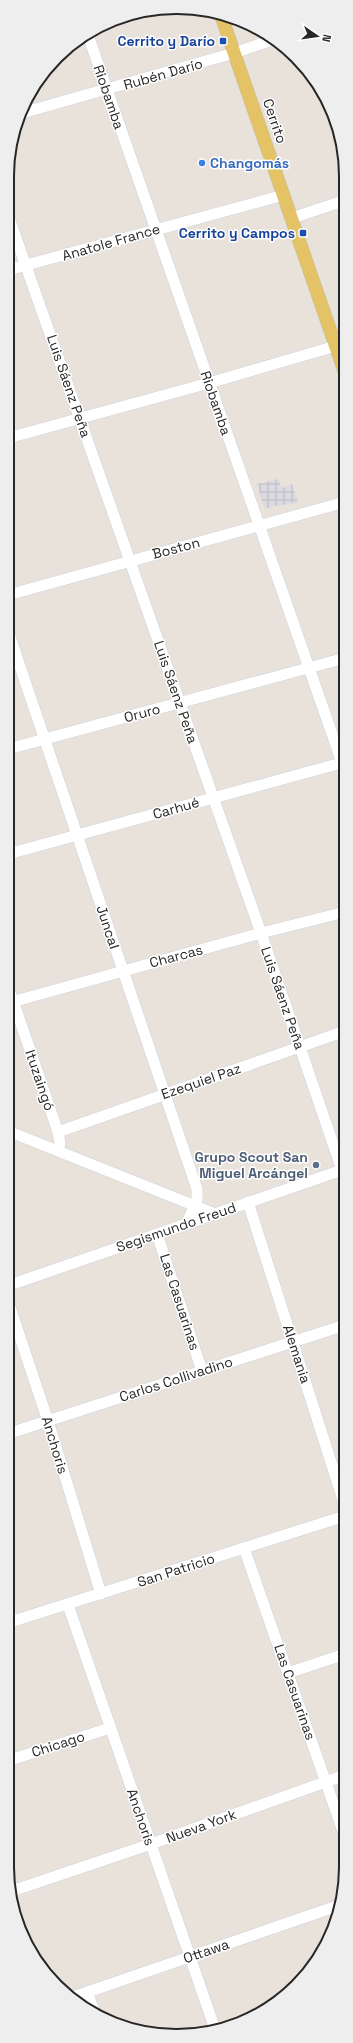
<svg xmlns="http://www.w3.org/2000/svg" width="353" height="2043" font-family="'Space Grotesk',sans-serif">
<defs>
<pattern id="industrial-grid" width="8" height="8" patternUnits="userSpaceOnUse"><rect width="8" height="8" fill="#dcdae1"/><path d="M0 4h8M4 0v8" fill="none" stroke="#bdbbc1"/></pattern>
</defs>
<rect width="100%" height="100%" fill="#e9e2da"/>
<path fill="url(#industrial-grid)" d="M278 479 282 488 292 484 298 502 267 508 263 504 257 484Z"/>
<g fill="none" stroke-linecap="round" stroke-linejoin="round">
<defs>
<g id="minor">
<path d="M88 35 345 771"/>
<path d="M22 113 234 53 272 40"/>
<path d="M8 215 261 933 342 1170"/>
<path d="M292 218 346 200"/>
<path d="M8 270 284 195"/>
<path d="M8 438 209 383 346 343"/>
<path d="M8 595 345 502"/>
<path d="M8 631 197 1189V1200L187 1223"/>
<path d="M8 749 345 658"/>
<path d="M8 854 345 762"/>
<path d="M8 986 58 1132 60 1143 58 1151"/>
<path d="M8 1003 261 933 345 912"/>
<path d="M8 1131 213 1213"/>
<path d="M58 1132 345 1031"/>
<path d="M248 1202 345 1506"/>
<path d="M157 1234 202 1371"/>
<path d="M7 1286 345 1169"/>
<path d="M7 1298 48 1421 101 1594"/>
<path d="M7 1434 345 1325"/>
<path d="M244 1548 345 1837"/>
<path d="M68 1605 215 2029"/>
<path d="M7 1623 345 1516"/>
<path d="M288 1673 345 1654"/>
<path d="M7 1761 110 1728"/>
<path d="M12 1891 151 1844 345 1775"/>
<path d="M87 1992 94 2011"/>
<path d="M73 1997 340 1905"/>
</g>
<path id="major" d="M221 15 345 373"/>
</defs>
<use href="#minor" stroke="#d0d3df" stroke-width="12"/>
<use href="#major" stroke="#c3c3c3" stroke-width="14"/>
<use href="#minor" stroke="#fff" stroke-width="11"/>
<use href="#major" stroke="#e3c365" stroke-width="13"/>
</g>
<g fill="#1a4fb4" stroke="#fff" stroke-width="1.5">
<rect x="219" y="37" width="8" height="8" rx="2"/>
<rect x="299" y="229" width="8" height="8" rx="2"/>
</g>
<circle fill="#3f7fe0" stroke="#fff" stroke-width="1.5" cx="202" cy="163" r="4"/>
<circle fill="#5c6f8a" stroke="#fff" stroke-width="1.5" cx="316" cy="1165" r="4"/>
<g text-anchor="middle" stroke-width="3" stroke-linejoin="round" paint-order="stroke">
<g font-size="14" font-weight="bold" fill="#164399" stroke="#fff" text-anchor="end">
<text x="215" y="46">Cerrito y Darío</text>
<text x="295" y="238">Cerrito y Campos</text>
</g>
<g font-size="14" fill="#272727" stroke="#fff">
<text transform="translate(163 74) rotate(-16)" y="5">Rubén Darío</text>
<text transform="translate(109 97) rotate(71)" y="5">Riobamba</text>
<text transform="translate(275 121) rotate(71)" y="5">Cerrito</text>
<text transform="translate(111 242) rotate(-16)" y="5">Anatole France</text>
<text transform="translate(69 386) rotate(71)" y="5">Luis Sáenz Peña</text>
<text transform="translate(216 403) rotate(71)" y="5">Riobamba</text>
<text transform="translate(176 548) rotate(-15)" y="5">Boston</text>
<text transform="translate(176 692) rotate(71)" y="5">Luis Sáenz Peña</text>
<text transform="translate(142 713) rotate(-15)" y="5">Oruro</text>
<text transform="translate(176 808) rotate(-16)" y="5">Carhué</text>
<text transform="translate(108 927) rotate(72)" y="5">Juncal</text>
<text transform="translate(176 956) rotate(-15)" y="5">Charcas</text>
<text transform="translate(283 998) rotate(71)" y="5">Luis Sáenz Peña</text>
<text transform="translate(40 1080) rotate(71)" y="5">Ituzaingó</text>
<text transform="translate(201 1081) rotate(-19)" y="5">Ezequiel Paz</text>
<text transform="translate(176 1227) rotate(-19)" y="5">Segismundo Freud</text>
<text transform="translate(180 1302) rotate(72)" y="5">Las Casuarinas</text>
<text transform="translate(297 1354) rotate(72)" y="5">Alemania</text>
<text transform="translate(176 1379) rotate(-18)" y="5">Carlos Collivadino</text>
<text transform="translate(55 1445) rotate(73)" y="5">Anchoris</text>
<text transform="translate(176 1570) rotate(-18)" y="5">San Patricio</text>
<text transform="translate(295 1692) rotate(71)" y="5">Las Casuarinas</text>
<text transform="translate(58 1744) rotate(-18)" y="5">Chicago</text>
<text transform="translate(141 1817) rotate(71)" y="5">Anchoris</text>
<text transform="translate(201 1826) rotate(-20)" y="5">Nueva York</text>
<text transform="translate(206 1951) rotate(-19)" y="5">Ottawa</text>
</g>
<g font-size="14" font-weight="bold" fill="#366cbe" stroke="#fff" text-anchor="start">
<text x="210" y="168">Changomás</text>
</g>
<g font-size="14" font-weight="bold" fill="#4e5e75" stroke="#fff" text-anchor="end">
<text x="308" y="1162">Grupo Scout San<tspan x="308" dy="16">Miguel Arcángel</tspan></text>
</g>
</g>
<path d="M0 0H353V2043H0ZM176 14H177A162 162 0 0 1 339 176V1867A162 162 0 0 1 177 2029H176A162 162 0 0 1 14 1867V176A162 162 0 0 1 176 14Z" fill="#eee" fill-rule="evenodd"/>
<path fill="none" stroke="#272727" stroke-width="2" d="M176 14H177A162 162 0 0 1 339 176V1867A162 162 0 0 1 177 2029H176A162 162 0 0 1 14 1867V176A162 162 0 0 1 176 14Z"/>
<g transform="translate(317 36) rotate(103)" stroke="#ffffff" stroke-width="3" paint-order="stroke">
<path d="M0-3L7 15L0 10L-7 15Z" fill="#272727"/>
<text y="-6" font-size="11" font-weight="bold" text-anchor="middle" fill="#272727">N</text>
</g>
</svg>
